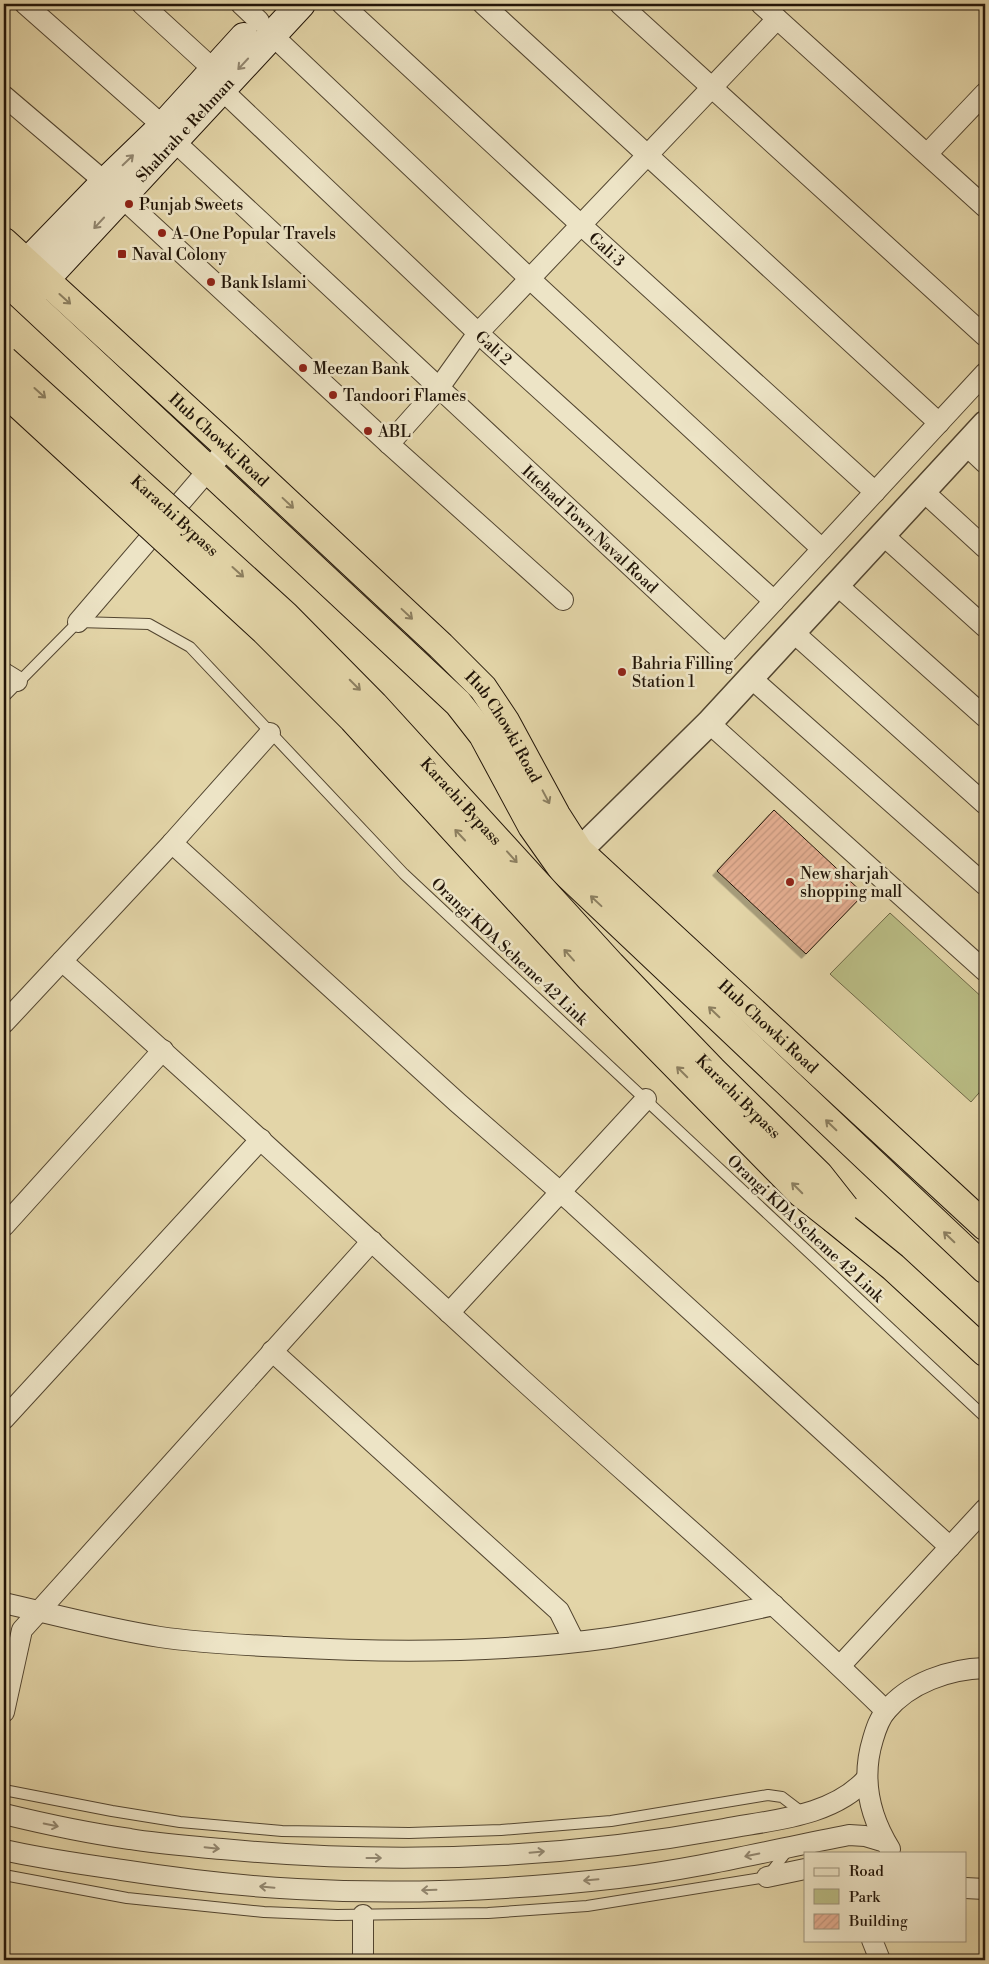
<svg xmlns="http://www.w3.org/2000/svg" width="989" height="1964" font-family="'Libre Bodoni',serif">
<defs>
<pattern id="building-hatch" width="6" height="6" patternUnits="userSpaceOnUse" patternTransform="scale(1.25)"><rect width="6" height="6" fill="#e4ae91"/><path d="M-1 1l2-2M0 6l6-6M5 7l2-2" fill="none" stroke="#c3957c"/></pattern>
<filter id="shadow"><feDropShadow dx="-4.5" dy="4.5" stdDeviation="0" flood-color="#0004"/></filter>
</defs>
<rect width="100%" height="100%" fill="#e3d5a8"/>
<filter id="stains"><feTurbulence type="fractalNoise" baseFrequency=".004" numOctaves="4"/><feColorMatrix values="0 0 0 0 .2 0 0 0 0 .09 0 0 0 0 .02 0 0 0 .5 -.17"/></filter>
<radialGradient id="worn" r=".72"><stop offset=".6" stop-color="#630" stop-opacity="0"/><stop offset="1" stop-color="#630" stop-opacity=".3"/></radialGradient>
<path fill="#b9bc84" stroke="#6e6846" d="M890 913 985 1000V1086L971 1102 830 974Z"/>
<path fill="url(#building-hatch)" stroke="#221508" filter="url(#shadow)" d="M774 810 864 894 806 954 717 871Z"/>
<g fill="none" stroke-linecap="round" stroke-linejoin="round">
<defs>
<g id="service">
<path d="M4 697 78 622 149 624 190 647 404 874 985 1417"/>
<path d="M4 1790 112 1811 180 1822 282 1831 409 1833 501 1830 611 1821 768 1795 782 1797 803 1813"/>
<path d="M4 1875 127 1898 264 1912 337 1915 488 1913 587 1906 767 1877 788 1850"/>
</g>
<g id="minor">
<path d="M25 4 163 126"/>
<path d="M142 4 213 69"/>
<path d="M241 4 259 21"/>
<path id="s1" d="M342 4 581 225 875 492"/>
<path d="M483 4 939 423"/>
<path d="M620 4 985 336"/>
<path d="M761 4 985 207"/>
<path d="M271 34 530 279 822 549"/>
<path id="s2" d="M221 89 478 333 774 601"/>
<path d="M4 96 105 182 389 444 563 600"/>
<path id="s3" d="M174 141 725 654 985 373"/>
<path d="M927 154 985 93"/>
<path d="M389 444 438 389 478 333 777 19"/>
<path d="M966 445 985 463"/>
<path d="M923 491 985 548"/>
<path d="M883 535 985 627"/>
<path d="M837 585 985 717"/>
<path d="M78 622 228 447"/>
<path d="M793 632 985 804"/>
<path d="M4 673 17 681"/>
<path d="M751 678 985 885"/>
<path d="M709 723 985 971"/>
<path d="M172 843 458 1103 574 1204 950 1547"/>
<path d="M62 961C216 1097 366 1237 517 1375 640 1487 767 1595 886 1711"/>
<path d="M4 1023 172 843 270 733"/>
<path d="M4 1226 163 1050"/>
<path d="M449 1313 646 1099"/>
<path d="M272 1351 559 1611 574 1641"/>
<path d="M4 1419 261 1139"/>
<path d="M4 1603C56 1615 108 1629 160 1637 201 1643 244 1645 285 1647 392 1653 502 1653 609 1638 664 1630 719 1617 774 1605"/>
<path d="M840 1666 985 1509"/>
<path d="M4 1712 22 1630 372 1241"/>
<path d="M4 1814C45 1824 87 1833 130 1839 160 1844 191 1846 222 1849 389 1865 559 1859 724 1829 771 1820 833 1817 867 1778"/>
<path d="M890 1849C869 1815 861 1778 873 1739 876 1729 879 1719 886 1711 909 1683 949 1669 985 1668"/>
<path d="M4 1850C43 1859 82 1864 122 1870 180 1879 238 1886 297 1889 402 1895 513 1890 618 1878 696 1869 772 1850 849 1835L865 1836 885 1842"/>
<path d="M767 1877 805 1869"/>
<path d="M965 1888 985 1889"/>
<path d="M363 1915V1960"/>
<path d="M872 1940 880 1960"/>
</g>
<path id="tertiary" d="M566 867 579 851 709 723 985 424"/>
<g id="secondary">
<path d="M11 279 105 182 163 126 244 37"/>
<path id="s4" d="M28 298 301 4"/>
</g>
<g id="trunk">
<path id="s5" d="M4 242 228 447 441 646 483 688 505 721 556 815 579 851 985 1226"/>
<path d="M4 279 458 703 483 735 532 826 563 870 985 1269"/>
<path d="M834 1219 893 1267 985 1352"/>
</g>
</defs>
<use href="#service" stroke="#524530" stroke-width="12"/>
<use href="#minor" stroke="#524530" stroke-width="22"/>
<use href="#tertiary" stroke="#524530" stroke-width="28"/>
<use href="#secondary" stroke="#221508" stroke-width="30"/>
<use href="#trunk" stroke="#221508" stroke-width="30"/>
<use href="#service" stroke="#ede4c6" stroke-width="10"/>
<use href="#minor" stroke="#ede4c6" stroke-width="20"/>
<use href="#tertiary" stroke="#ede4c6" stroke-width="25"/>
<use href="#secondary" stroke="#ede4c6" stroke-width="28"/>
<use href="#trunk" stroke="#e3d5a8" stroke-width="28"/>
<defs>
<g id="trunk-bridge">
<path id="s6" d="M4 360 285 615 374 705 611 965 712 1070 819 1175 845 1208"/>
<path d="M4 391 265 631 353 719 591 979 801 1193 834 1219"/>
</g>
</defs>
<use href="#trunk-bridge" stroke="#221508" stroke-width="30" stroke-linecap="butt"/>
<use href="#trunk-bridge" stroke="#e3d5a8" stroke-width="28"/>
</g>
<defs><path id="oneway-shaft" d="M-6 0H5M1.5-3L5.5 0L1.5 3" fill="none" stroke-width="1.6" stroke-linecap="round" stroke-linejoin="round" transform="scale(1.25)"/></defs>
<g stroke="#928770">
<use href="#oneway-shaft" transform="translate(243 64) rotate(133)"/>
<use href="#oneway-shaft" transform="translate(128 160) rotate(-44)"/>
<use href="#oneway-shaft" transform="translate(99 223) rotate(133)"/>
<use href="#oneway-shaft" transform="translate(51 1825) rotate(12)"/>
<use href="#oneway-shaft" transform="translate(212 1848) rotate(6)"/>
<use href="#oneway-shaft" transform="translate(537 1852) rotate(-5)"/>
<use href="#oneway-shaft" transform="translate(752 1855) rotate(168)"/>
<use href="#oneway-shaft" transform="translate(374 1858)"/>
<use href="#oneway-shaft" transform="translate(591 1880) rotate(175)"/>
<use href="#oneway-shaft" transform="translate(267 1887) rotate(-175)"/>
<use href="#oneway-shaft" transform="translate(429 1890) rotate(178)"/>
</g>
<g stroke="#8c7f60">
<use href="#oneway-shaft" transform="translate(65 299) rotate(42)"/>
<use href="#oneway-shaft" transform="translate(40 393) rotate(42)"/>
<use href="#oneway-shaft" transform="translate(288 503) rotate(43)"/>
<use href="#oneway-shaft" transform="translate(238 572) rotate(42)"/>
<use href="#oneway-shaft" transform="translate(407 614) rotate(43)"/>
<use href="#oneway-shaft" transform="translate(355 685) rotate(45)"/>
<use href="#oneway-shaft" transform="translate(546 797) rotate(62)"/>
<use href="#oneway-shaft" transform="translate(460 835) rotate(-133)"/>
<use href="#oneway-shaft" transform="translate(512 857) rotate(48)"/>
<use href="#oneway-shaft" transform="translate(596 901) rotate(-137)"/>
<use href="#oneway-shaft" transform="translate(569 955) rotate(-132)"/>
<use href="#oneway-shaft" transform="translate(714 1012) rotate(-136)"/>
<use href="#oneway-shaft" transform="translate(682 1072) rotate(-135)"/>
<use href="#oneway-shaft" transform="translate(831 1125) rotate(-136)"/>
<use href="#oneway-shaft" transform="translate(797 1188) rotate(-135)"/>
<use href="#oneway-shaft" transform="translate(949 1237) rotate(-136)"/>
</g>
<g fill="#8f2418" stroke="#ede4c6" stroke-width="2">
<circle cx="129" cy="204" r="5"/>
<circle cx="162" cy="233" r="5"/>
<rect x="117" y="249" width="10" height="10" rx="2.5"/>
<circle cx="211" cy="282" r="5"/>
<circle cx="303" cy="368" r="5"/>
<circle cx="333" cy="395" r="5"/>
<circle cx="368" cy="431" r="5"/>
<circle cx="622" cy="672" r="5"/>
<circle cx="790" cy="882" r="5"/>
</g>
<g text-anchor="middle" stroke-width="5" stroke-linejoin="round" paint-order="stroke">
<g font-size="16" fill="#221508" stroke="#ede4c6">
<text dy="6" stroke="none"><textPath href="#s4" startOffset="230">Shahrah e Rehman</textPath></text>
<text dy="6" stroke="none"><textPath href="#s1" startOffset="361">Gali 3</textPath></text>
<text dy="6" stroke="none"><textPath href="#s2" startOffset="376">Gali 2</textPath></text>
<text dy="6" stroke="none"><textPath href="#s5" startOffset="292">Hub Chowki Road</textPath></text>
<text dy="6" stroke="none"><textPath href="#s6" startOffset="231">Karachi Bypass</textPath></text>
<text dy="6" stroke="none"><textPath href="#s3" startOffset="569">Ittehad Town Naval Road</textPath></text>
<text dy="6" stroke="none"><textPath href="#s5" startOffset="698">Hub Chowki Road</textPath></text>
<text dy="6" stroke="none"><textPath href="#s6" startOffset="636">Karachi Bypass</textPath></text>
<text transform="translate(510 951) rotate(43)" y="6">Orangi KDA Scheme 42 Link</text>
<text dy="6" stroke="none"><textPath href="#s5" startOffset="1102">Hub Chowki Road</textPath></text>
<text dy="6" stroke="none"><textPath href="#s6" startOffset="1041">Karachi Bypass</textPath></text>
<text transform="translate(806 1228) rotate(43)" y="6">Orangi KDA Scheme 42 Link</text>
</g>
<g font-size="16" fill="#221508" stroke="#ede4c6" text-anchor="start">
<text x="139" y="210">Punjab Sweets</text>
<text x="172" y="239">A-One Popular Travels</text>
<text x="132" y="260">Naval Colony</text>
<text x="221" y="288">Bank Islami</text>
<text x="313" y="374">Meezan Bank</text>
<text x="343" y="401">Tandoori Flames</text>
<text x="378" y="437">ABL</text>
<text x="632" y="669">Bahria Filling<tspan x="632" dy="18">Station 1</tspan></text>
<text x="800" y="879">New sharjah<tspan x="800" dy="18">shopping mall</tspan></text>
</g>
</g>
<rect width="989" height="1964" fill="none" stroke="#e3d5a8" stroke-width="20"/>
<rect x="5" y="5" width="979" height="1954" fill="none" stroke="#221508" stroke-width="2.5"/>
<rect x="10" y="10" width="969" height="1944" fill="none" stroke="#221508"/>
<rect x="804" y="1852" width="162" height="90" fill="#ede4c6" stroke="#9c917a"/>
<rect x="814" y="1868" width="25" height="8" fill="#ede4c6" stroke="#9c917a"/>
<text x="849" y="1876" font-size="15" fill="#221508">Road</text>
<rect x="814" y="1889" width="25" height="15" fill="#b9bc84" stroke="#9c917a"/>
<text x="849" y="1902" font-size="15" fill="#221508">Park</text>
<rect x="814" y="1914" width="25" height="15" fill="url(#building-hatch)" stroke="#9c917a"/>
<text x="849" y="1926" font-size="15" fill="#221508">Building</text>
<rect width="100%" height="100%" filter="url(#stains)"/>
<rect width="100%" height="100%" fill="url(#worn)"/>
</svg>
